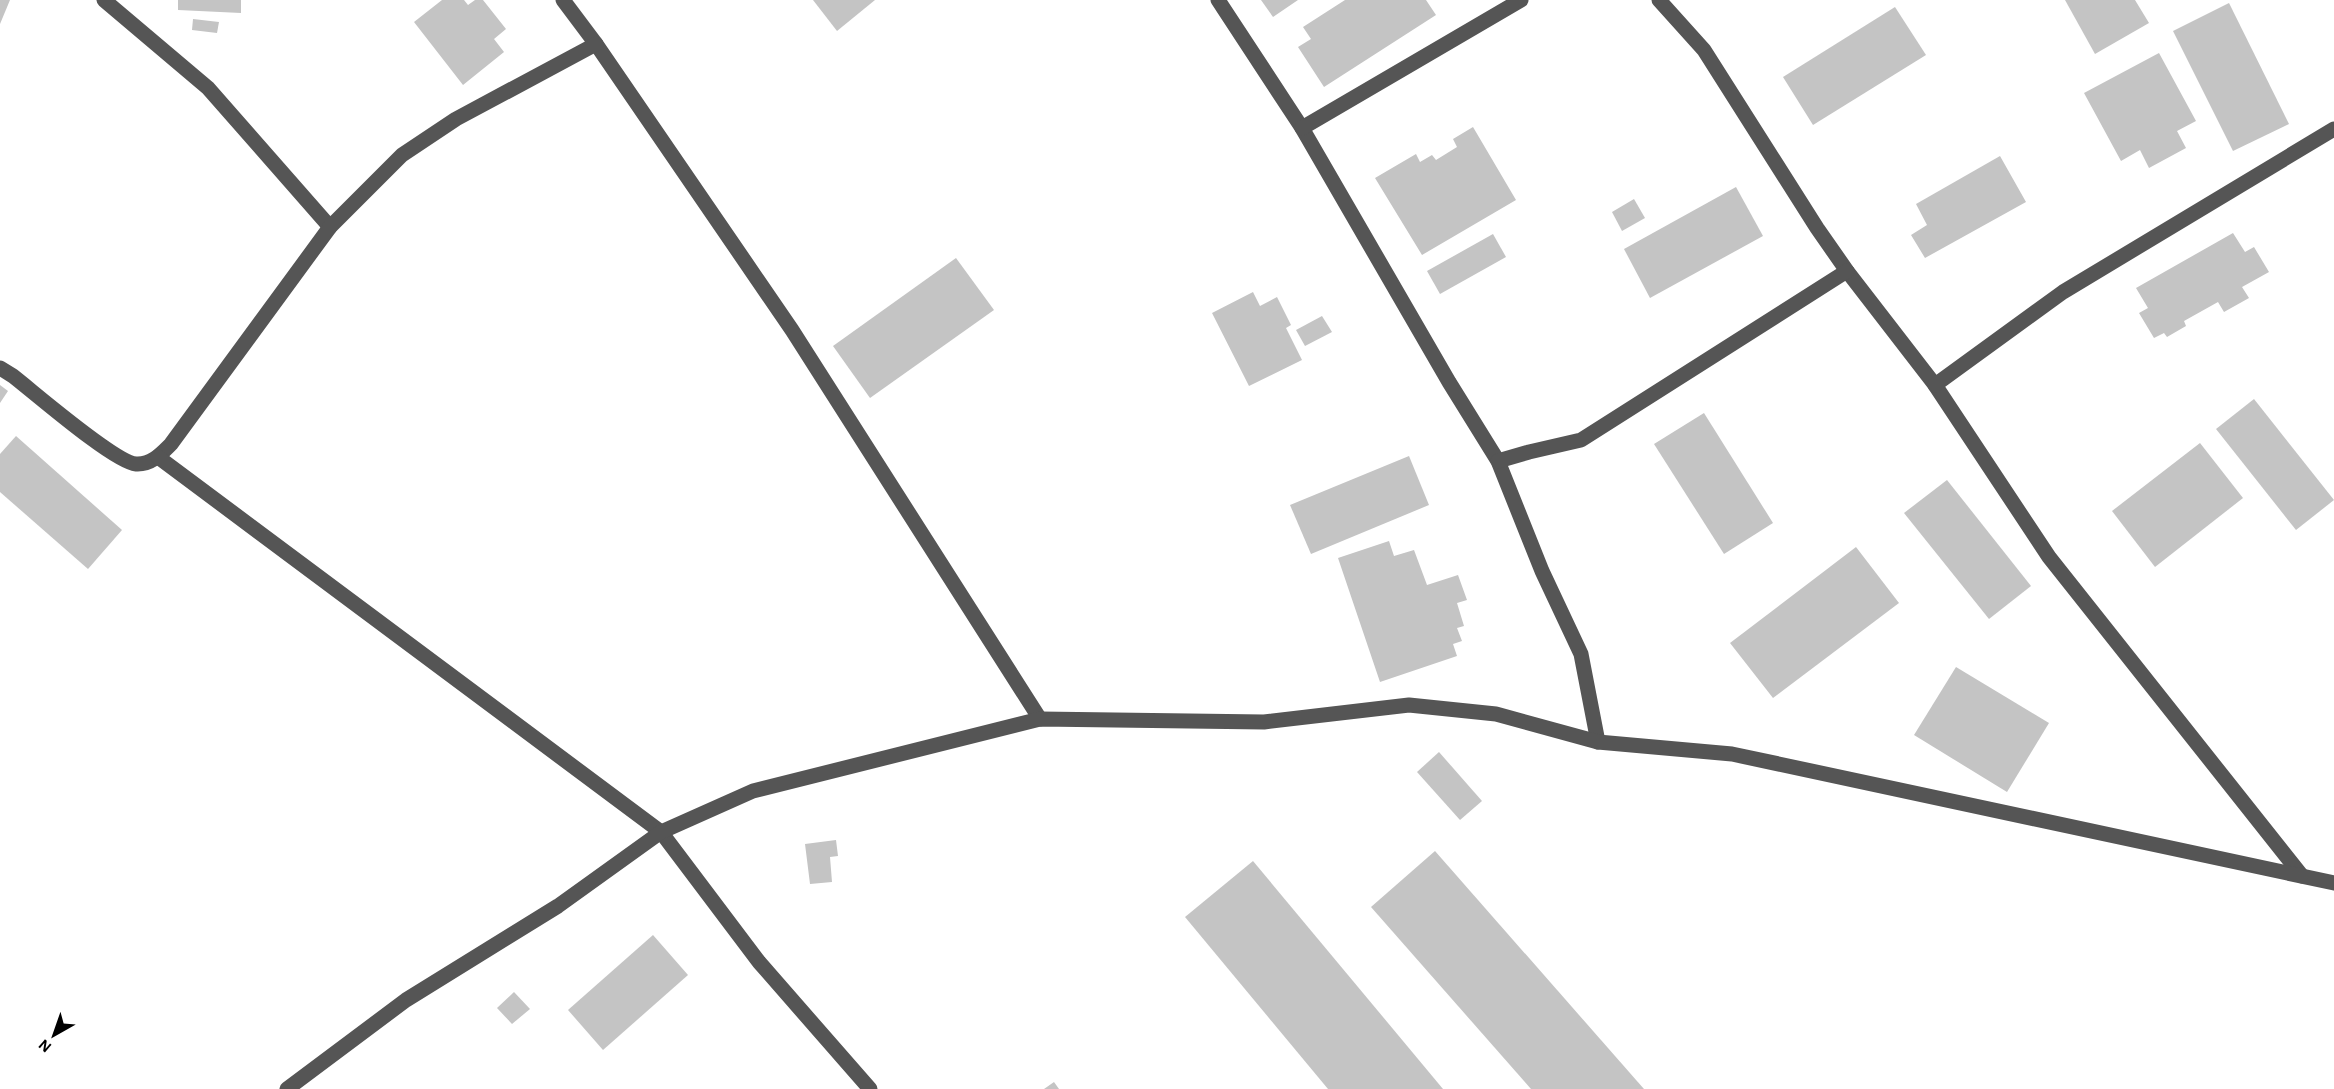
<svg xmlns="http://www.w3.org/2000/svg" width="2334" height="1089" font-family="'Alegreya Sans',sans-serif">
<rect width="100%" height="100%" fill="#fff"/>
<g fill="#c4c4c4">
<path d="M0 0H10L0 24Z"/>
<path d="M178 0H241V13L178 10Z"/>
<path d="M442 0H464L468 5 475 0H483L506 29 494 39 504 52 463 85 414 22Z"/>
<path d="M813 0H875L837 31Z"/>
<path d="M1261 0H1298L1273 17Z"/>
<path d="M1345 0H1426L1436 15 1324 87 1298 47 1311 39 1303 27Z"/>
<path d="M2065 0H2135L2149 23 2095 54Z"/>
<path d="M2229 3 2289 124 2233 151 2173 31Z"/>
<path d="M1895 7 1926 55 1813 125 1783 77Z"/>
<path d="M193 19 219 22 217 33 192 30Z"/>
<path d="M2159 53 2196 121 2177 131 2186 148 2149 168 2140 150 2121 161 2084 93Z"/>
<path d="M1473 127 1516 200 1422 255 1375 178 1416 154 1420 162 1432 155 1436 160 1457 147 1453 139Z"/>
<path d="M2000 156 2026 202 1925 258 1911 235 1927 225 1916 204Z"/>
<path d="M1736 187 1763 236 1650 298 1624 249Z"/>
<path d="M1634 199 1645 218 1622 231 1612 212Z"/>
<path d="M2233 233 2245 252 2254 247 2269 272 2242 287 2249 298 2224 312 2218 302 2184 321 2186 326 2167 337 2164 333 2154 338 2139 313 2148 308 2136 288Z"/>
<path d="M1493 234 1506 257 1440 294 1427 271Z"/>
<path d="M956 258 994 310 870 398 833 346Z"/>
<path d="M1253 292 1260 306 1277 297 1291 325 1286 328 1302 360 1249 386 1212 313Z"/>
<path d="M1322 316 1332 332 1305 346 1296 330Z"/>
<path d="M0 385 8 391 0 403Z"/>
<path d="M2254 399 2334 500 2296 530 2216 429Z"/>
<path d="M1704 413 1773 523 1724 554 1654 444Z"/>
<path d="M16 436 122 530 88 569 0 492V454Z"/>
<path d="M2200 443 2243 498 2155 567 2112 511Z"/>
<path d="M1409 456 1429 505 1311 554 1290 505Z"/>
<path d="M1947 480 2031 586 1989 619 1904 513Z"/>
<path d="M1389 541 1394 556 1414 550 1427 585 1458 575 1467 600 1457 603 1464 626 1457 628 1462 641 1453 644 1457 656 1380 682 1338 558Z"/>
<path d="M1856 547 1899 603 1773 698 1730 643Z"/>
<path d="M1956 667 2049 723 2007 792 1914 735Z"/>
<path d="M1439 752 1482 801 1460 820 1417 772Z"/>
<path d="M836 840 838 856 830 857 832 882 810 884 805 844Z"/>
<path d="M1435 851 1644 1089H1531L1371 907Z"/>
<path d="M1253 861 1443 1089H1328L1185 917Z"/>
<path d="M653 935 688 975 603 1050 568 1010Z"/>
<path d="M514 992 530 1009 512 1024 497 1008Z"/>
<path d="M1054 1082 1059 1089H1044Z"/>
</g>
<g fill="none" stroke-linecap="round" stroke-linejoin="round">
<g stroke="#555" stroke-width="15">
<path d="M104 0 208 88 330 227"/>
<path d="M563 0 596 44 792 330 1040 719"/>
<path d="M1218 0 1302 128 1449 382 1498 461 1542 571 1581 654 1598 742"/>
<path d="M1659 0 1704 50 1817 228 1847 271 1935 385 2049 557 2302 876"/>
<path d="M1302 128 1521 0"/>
<path d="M0 368 13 376C35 393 114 462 136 464 151 465 161 454 171 444L330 227 402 155 456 119 596 44"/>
<path d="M1935 385 2063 292 2334 129"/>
<path d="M158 457 661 832 759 962 870 1089"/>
<path d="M1498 461 1529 452 1581 440 1847 271"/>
<path d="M287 1089 406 1000 558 906 661 832 753 791 1040 719 1264 722 1409 705 1496 714 1598 742 1732 754 2334 883"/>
</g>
</g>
<g transform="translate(54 1035) rotate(220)" stroke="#ffffff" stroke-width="4.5" paint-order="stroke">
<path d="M0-4.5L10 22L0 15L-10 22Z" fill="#000000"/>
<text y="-9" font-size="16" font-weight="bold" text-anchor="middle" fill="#000000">N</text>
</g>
</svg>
